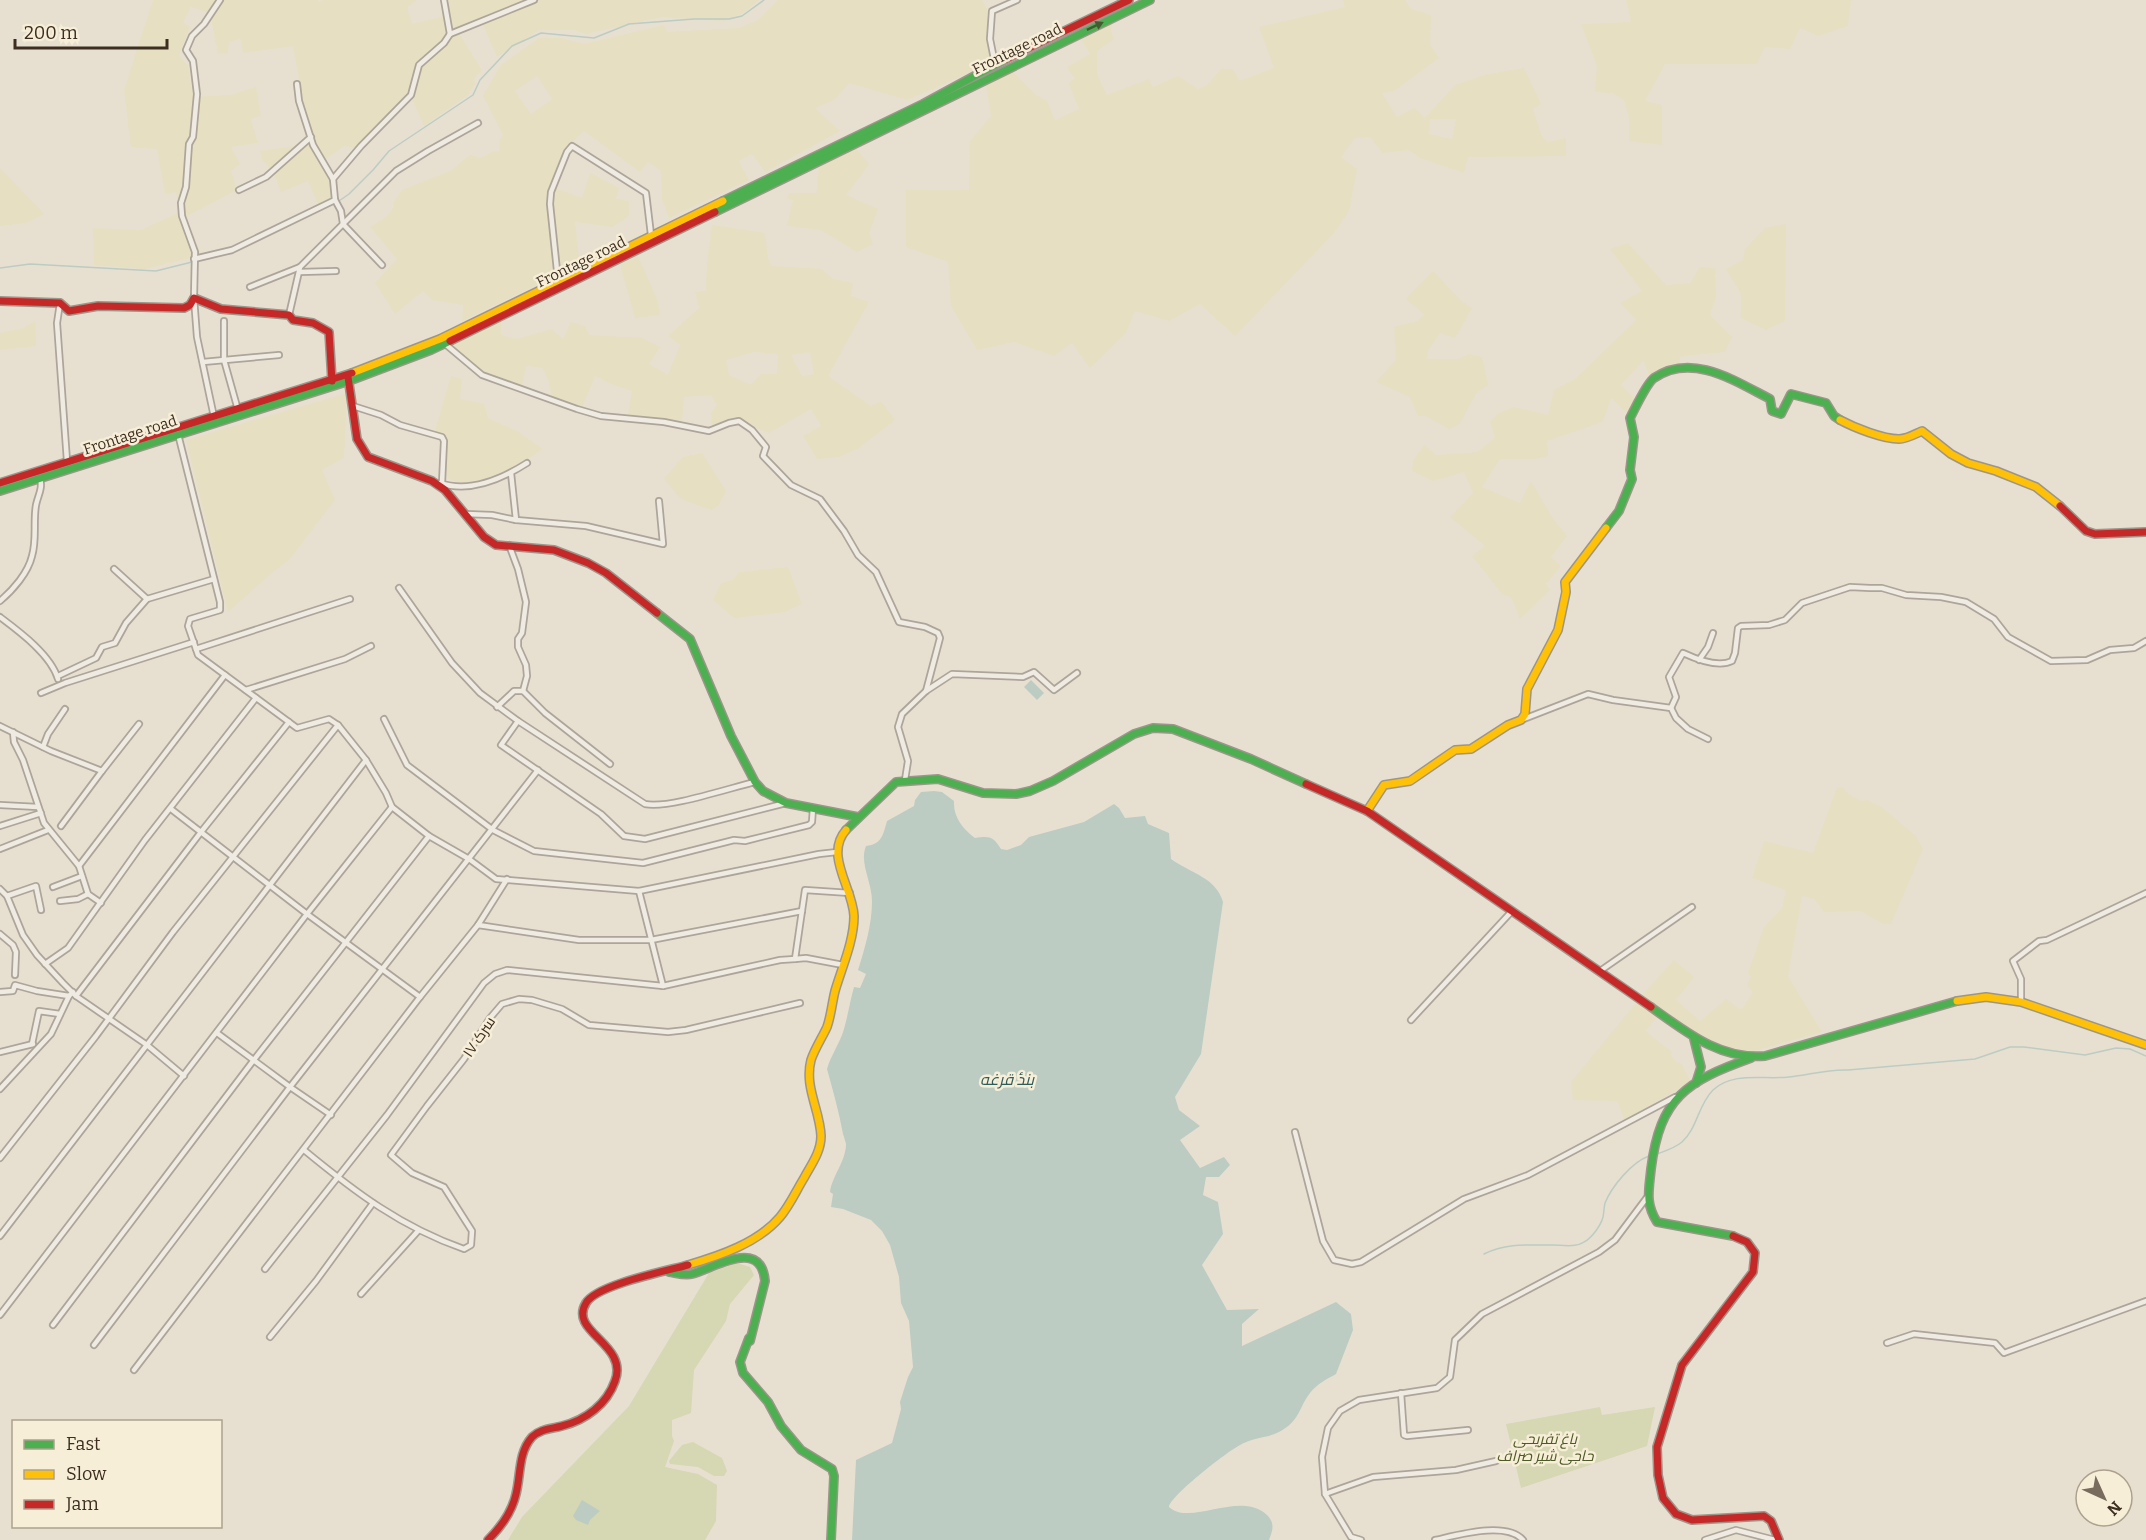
<svg xmlns="http://www.w3.org/2000/svg" width="2146" height="1540" font-family="Bitter,Cairo,serif">
<rect width="100%" height="100%" fill="#e7e0d1"/>
<g fill="#e6dfc2" fill-rule="evenodd">
<path d="M153 0H318L319 2 323 0H417L407 7 412 24 442 17 444 8 443 0H759L743 13 724 21 662 17 586 34 574 30H539L497 57 482 23 458 32 482 70 474 79 475 84 468 95 424 126 412 99 419 67 457 32 447 33 444 42 417 66 409 95 383 123 356 148 344 146 324 160 310 138 293 46 243 53 241 39 229 42 228 53 218 54 210 13 191 7 183 22 190 27 179 55 188 66 193 97 231 95 256 87 261 116 251 119 258 143 231 147 240 164 231 171 237 190 185 217 202 255 144 269 94 265 93 228 141 230 180 212 176 192 165 194 157 149 131 147 124 90Z"/>
<path d="M778 0H982L987 9 988 41 997 61 907 100 849 83 836 99 815 108 840 131 765 172 752 154 739 161 749 180 669 218 662 200 661 171 648 162 640 172 584 131 566 148 550 186 582 198 590 173 619 188 616 199 629 201V216L613 227 575 222 580 264 462 321 463 305 432 300 423 291 395 314 375 283 397 259 370 227 386 217 394 207 393 203 402 190 450 171 470 155 481 158 492 152 500 151 499 141 503 135 483 96 501 65 539 38H560L584 44 664 25 667 32 739 28 758 20ZM537 76 552 99 531 114 515 91Z"/>
<path d="M1343 0H1405L1411 9 1431 15 1430 45 1439 58 1394 91 1382 93 1397 117 1414 108 1425 118 1455 85 1488 74 1524 68 1541 104 1533 109 1542 137 1548 142 1566 138V156L1468 157 1464 173 1420 158 1409 150 1382 153 1370 137 1355 138 1341 157 1357 169 1349 211 1334 233 1235 336 1200 304 1169 321 1135 311 1126 333 1090 368 1072 343 1054 356 1014 342 977 350 951 306 948 262 906 247V190H969L970 141 991 116 986 86 1010 69 1036 95 1047 101 1055 120 1079 109 1069 84 1074 78 1067 67 1090 54 1081 39 1112 22 1111 31 1114 39 1097 51V74L1107 95 1149 79 1153 87 1178 76 1198 89 1207 85 1221 69H1233L1239 81 1274 68 1259 27 1345 7ZM1430 119H1456L1452 139 1429 134Z"/>
<path d="M1626 0H1851L1848 26 1818 36 1800 28 1790 49 1765 47 1757 64H1665L1645 101 1662 105V145L1629 141V118L1624 100 1612 93 1595 92 1597 66 1581 24 1631 22Z"/>
<path d="M309 144 328 173 332 199 319 206 308 181 281 192 274 173 262 159 260 151Z"/>
<path d="M855 148 869 164 846 195 878 209 869 233 873 244 857 252 821 230 787 226 793 200 787 199 789 193H817L819 165Z"/>
<path d="M0 168 44 214 26 223 0 226Z"/>
<path d="M1786 224 1785 321 1766 330 1741 318V294L1726 269 1743 260 1745 249 1765 228Z"/>
<path d="M712 225 765 233 768 258 772 266 822 269 833 279 853 283 851 296 869 302 828 376 871 406 881 401 895 420 859 448 839 457 817 459 803 436 821 426 811 409 769 433 737 420 712 429 711 413 717 405 711 395 684 397 682 421 628 415 632 391 613 385 595 376 582 408 552 398 549 383 543 368 526 366 522 386 483 373 449 346 501 321V335L517 339 552 329 563 339 571 322 585 326 589 335 642 338 660 347 649 364 668 375 680 345 668 336 699 308 695 292 706 291 707 263ZM754 352 778 354 777 374H760L751 385 729 375 726 360ZM810 352 814 374 802 376 791 355Z"/>
<path d="M1628 243 1666 285 1690 283 1700 267 1715 268 1716 297 1710 315 1732 337 1725 352 1681 356 1677 367 1650 377 1643 361 1621 385 1637 401 1630 416 1611 398 1603 422 1547 441 1548 456 1535 459H1500L1482 487 1520 503 1531 481 1552 517 1567 536 1551 557 1561 566 1546 584 1550 590 1520 619 1511 597 1503 595 1472 556 1485 546 1450 517 1473 493 1464 472 1433 481 1412 471 1413 460 1425 445 1436 455 1477 452 1495 438 1490 422 1497 414 1514 407 1548 415 1554 390 1575 379 1636 320 1620 303 1642 291 1610 249Z"/>
<path d="M638 256 657 299 660 315 635 318 620 265Z"/>
<path d="M1433 271 1461 301 1472 308 1455 338 1440 333 1428 350 1427 359H1457L1470 354 1482 357 1488 385 1476 393 1459 425 1449 429 1425 416H1418L1410 397 1376 382 1396 360 1394 327 1418 321 1424 314 1406 299Z"/>
<path d="M35 321 36 346 0 350V333L24 328Z"/>
<path d="M451 376 462 379 460 399 484 404 488 418 517 431 543 449 511 470 486 480 467 484 455 482 449 479 444 472 445 437 435 431Z"/>
<path d="M347 393 344 458 322 470 335 500 289 560 274 571 228 612 186 440Z"/>
<path d="M702 453 726 491 719 505 711 510 681 499 664 479 683 457Z"/>
<path d="M788 567 802 604 785 612 734 618 713 600 721 583 733 580 739 572Z"/>
<path d="M1837 787 1844 788 1847 793 1861 801 1867 800 1883 808 1916 836 1923 849 1891 924H1883L1860 911 1824 912 1814 899 1802 896 1788 976 1822 1032 1743 1054 1707 1043 1687 1033 1642 995 1674 960 1694 977 1676 1000 1700 1021 1726 999 1741 1010 1753 992 1747 986 1751 976 1748 973 1764 927 1782 908 1786 890 1752 878 1764 841 1813 853Z"/>
<path d="M1637 1002 1657 1017 1645 1031 1672 1052 1671 1056 1678 1063 1682 1064 1691 1082 1624 1120 1618 1102 1615 1101 1573 1100 1571 1082Z"/>
</g>
<g fill="#d6d7b3">
<path d="M737 1263 750 1267 754 1275 730 1304 726 1321 694 1370 691 1413 672 1420V1436L674 1441 665 1467 698 1474 717 1485 716 1521 705 1540H508L522 1517 629 1406 709 1273Z"/>
<path d="M1600 1407 1602 1415 1655 1407 1647 1446 1521 1488 1506 1424Z"/>
<path d="M693 1442 722 1458 727 1471 724 1476H714L698 1467 670 1464 669 1461 682 1445Z"/>
</g>
<g fill="#bcccc2">
<path d="M1031 680 1044 693 1037 700 1024 687Z"/>
<path d="M934 791 942 792 954 801C953 817 963 829 975 838 989 836 993 836 1001 849L1007 850 1021 845 1029 837 1084 822 1114 804 1119 808 1125 818 1145 816 1148 824 1169 833 1171 859C1190 873 1216 877 1223 902L1201 1054 1175 1097 1179 1110 1200 1126 1180 1140 1200 1168 1224 1157 1230 1165 1219 1177H1206L1203 1195 1218 1202 1223 1234 1202 1265 1227 1310 1259 1309 1242 1324V1346L1336 1302 1351 1314 1353 1330 1336 1374C1327 1379 1317 1384 1310 1393 1298 1409 1300 1421 1279 1432 1268 1438 1256 1437 1244 1443 1231 1448 1170 1496 1169 1507 1174 1511 1179 1513 1186 1513 1211 1514 1245 1495 1267 1515 1275 1523 1273 1530 1269 1540H852L856 1460 892 1443 901 1409 900 1402 908 1377 913 1367 909 1321 901 1303 899 1277 890 1245 882 1231 871 1220 843 1209 831 1207 833 1194 830 1192C832 1176 846 1161 846 1144 845 1140 844 1137 843 1134 839 1112 833 1091 827 1069 831 1055 840 1043 844 1029 848 1015 850 1001 854 987L860 988 866 974 858 970C865 948 872 924 872 901 872 882 859 863 866 846 882 844 883 835 887 821L914 806 915 800 921 792Z"/>
<path d="M582 1500 600 1511 590 1520 588 1525 576 1520 573 1516Z"/>
</g>
<g fill="none" stroke-linecap="round" stroke-linejoin="round">
<g stroke="#bcccc2" stroke-width="1.5">
<path d="M339 201 349 194 373 170 389 151 473 95 480 80 512 46 541 33 594 38 629 24 694 19H729L742 16 764 0"/>
<path d="M249 244 331 204"/>
<path d="M0 268 30 264 156 271 208 258"/>
<path d="M1657 1154C1665 1151 1675 1148 1682 1142 1697 1129 1698 1105 1713 1090 1733 1071 1764 1080 1789 1077 1809 1075 1827 1069 1848 1070L1975 1059 2010 1047H2024L2085 1055 2116 1048 2130 1049 2146 1056"/>
<path d="M1484 1254C1506 1243 1528 1245 1552 1245 1562 1245 1575 1248 1584 1242 1592 1238 1601 1225 1603 1217 1604 1212 1604 1207 1605 1203 1612 1186 1632 1162 1649 1156"/>
</g>
<defs>
<g id="street">
<path d="M444 0 450 34"/>
<path d="M995 64 990 39 992 11 1017 0"/>
<path d="M297 84 299 101 313 145 333 179"/>
<path d="M239 190 266 177 311 137"/>
<path d="M194 259 232 250 335 200 333 179 361 146 411 95 419 65 444 43 450 34 534 0"/>
<path d="M382 265 343 224 396 171 428 151 478 123"/>
<path d="M300 272 336 271"/>
<path d="M558 280 550 204 551 192 567 152 572 146 646 193 651 235"/>
<path d="M250 287 300 267"/>
<path d="M60 303 57 323 67 461"/>
<path d="M289 315 300 267 343 224 341 211 335 200"/>
<path d="M224 321V360L238 410"/>
<path d="M444 343 482 375 577 409 601 416 664 422 709 431 729 423 739 421 752 430 766 447 763 456 791 485 820 499 844 531 858 555 876 572 899 622 925 627 938 633 940 638 926 691"/>
<path d="M203 362 279 355"/>
<path d="M353 406 381 415 400 425 442 437 444 441 442 483"/>
<path d="M214 417 197 337 194 298 195 252 182 216 181 203 186 187 189 144 193 137 197 94 193 61 186 50 192 36 204 24 220 0"/>
<path d="M178 434 220 602V610L190 619 188 626 198 655 297 728 329 719 338 725 366 760 386 793 392 807 429 836 469 859 496 879 639 891 819 854 837 852"/>
<path d="M511 473 516 520"/>
<path d="M440 483C469 493 502 479 527 463"/>
<path d="M466 514 492 515 516 520 586 526 663 544 659 501"/>
<path d="M509 545 518 569 526 602 522 633 518 639V647L526 665 527 676 523 691"/>
<path d="M114 569 147 599"/>
<path d="M399 588 452 663 480 693 518 721 645 804C668 809 729 788 755 782"/>
<path d="M0 601C13 590 28 573 32 556 37 540 33 522 36 505 38 495 43 489 40 478"/>
<path d="M0 617C20 632 51 655 58 679"/>
<path d="M196 649 350 599"/>
<path d="M1699 660 1708 647 1713 633"/>
<path d="M58 676 96 658 102 647 115 643 126 623 147 599 214 579"/>
<path d="M246 690 345 659 371 646"/>
<path d="M41 693 65 683 194 642"/>
<path d="M497 707 514 691H523L545 713 610 764"/>
<path d="M1671 708 1676 697 1669 677 1683 653C1696 659 1718 668 1732 661L1735 653 1738 628 1741 626 1769 625 1785 620 1802 603 1850 587 1870 588H1882L1906 595 1941 597 1966 602 1994 619 2008 637 2051 661 2087 660 2110 650 2134 648 2146 641"/>
<path d="M384 719 407 765 493 830 534 851 643 863 734 840 745 841 809 825 812 822 813 808"/>
<path d="M1521 720 1588 694 1613 700 1671 708 1676 718 1688 729 1708 739"/>
<path d="M518 721 501 745 601 814 624 836 645 839 786 803"/>
<path d="M0 726 51 751 102 771 139 724"/>
<path d="M13 732 14 742 23 760 44 823 79 866 88 894 101 903"/>
<path d="M43 747 48 734 65 709"/>
<path d="M905 780 908 761 898 727 902 714 926 691 952 674 1023 677 1034 672 1054 690 1077 673"/>
<path d="M0 805 38 807"/>
<path d="M171 809 307 914 420 997 478 925 507 879"/>
<path d="M0 826 41 813"/>
<path d="M61 826 102 771"/>
<path d="M0 849 48 830"/>
<path d="M79 866 225 675"/>
<path d="M53 887 82 876"/>
<path d="M0 889 7 896 23 935 37 955 63 983 76 996 147 1045 184 1076"/>
<path d="M639 891 663 986"/>
<path d="M7 896 36 886 41 910"/>
<path d="M60 901 78 899 88 894"/>
<path d="M478 925 579 940H651L802 911"/>
<path d="M0 934 13 945 16 952 15 975"/>
<path d="M45 964 68 948 145 840 256 698"/>
<path d="M843 965 806 958 795 959 805 890 850 893"/>
<path d="M1600 971 1692 907"/>
<path d="M0 992 13 991 15 985 37 991 69 996"/>
<path d="M76 996 201 832 289 722"/>
<path d="M2021 1002V979L2013 961 2039 941 2047 940 2146 893"/>
<path d="M1411 1020 1512 911"/>
<path d="M217 1033 290 1087 331 1115"/>
<path d="M32 1044 39 1011 60 1014"/>
<path d="M0 1052 33 1044"/>
<path d="M0 1089 51 1034 69 996 73 992"/>
<path d="M1295 1132 1323 1241 1334 1260 1352 1264 1361 1262 1464 1199 1528 1175 1675 1097"/>
<path d="M304 1150C355 1192 401 1227 464 1249L471 1245 472 1231 444 1187 412 1173 391 1155 427 1106 464 1059 490 1018 502 1004 519 999 532 1000 562 1009 589 1025 668 1032 686 1030 800 1003"/>
<path d="M0 1158 96 1036 173 932 338 725"/>
<path d="M0 1236 366 760"/>
<path d="M265 1269 387 1115 484 983 495 974 507 970 663 986 780 960 795 959"/>
<path d="M361 1294 418 1231"/>
<path d="M0 1315 307 914 392 807"/>
<path d="M53 1325 253 1061 429 836"/>
<path d="M270 1337 316 1281 373 1203"/>
<path d="M1887 1343 1914 1334 1995 1343 2004 1353 2146 1301"/>
<path d="M94 1345 290 1087 538 770"/>
<path d="M134 1370 420 997"/>
<path d="M1401 1393 1404 1435 1407 1436 1468 1430"/>
<path d="M1325 1494 1373 1477 1456 1470 1496 1461"/>
<path d="M1361 1540 1351 1537 1325 1494 1322 1457 1328 1428 1340 1411 1359 1400 1437 1388 1450 1377 1455 1340 1482 1314 1599 1252 1615 1240 1648 1196"/>
<path d="M1435 1540C1458 1535 1506 1521 1523 1540"/>
<path d="M1705 1540 1736 1530 1775 1540"/>
</g>
<g id="fast">
<path d="M723 201 923 104 1006 59"/>
<path d="M715 212 1150 0"/>
<path d="M0 491 349 381 431 350 450 341"/>
<path d="M1606 528 1619 511 1632 479 1630 470 1634 437 1630 418C1635 409 1646 384 1654 378 1692 352 1735 381 1770 399L1772 411 1781 414 1791 394 1826 403 1834 416 1840 420"/>
<path d="M657 613 690 639 731 736 755 782 763 791 786 803 858 817"/>
<path d="M846 830 896 782 938 779 983 793 1016 794 1030 791 1053 781 1134 734 1153 728 1173 729 1251 759 1306 784"/>
<path d="M1651 1007C1686 1032 1720 1060 1765 1056L1957 1001"/>
<path d="M1694 1039 1701 1067 1696 1083"/>
<path d="M1733 1236 1657 1222C1645 1203 1649 1190 1651 1169 1660 1097 1687 1081 1751 1058"/>
<path d="M669 1272C676 1273 685 1276 692 1274 714 1268 761 1237 765 1281L750 1341"/>
<path d="M749 1338 740 1362 743 1373 768 1402 781 1426 801 1450 832 1469 834 1476 831 1540"/>
</g>
<g id="slow">
<path d="M352 373 440 339 723 201"/>
<path d="M1840 420C1855 428 1883 439 1899 439 1907 439 1915 434 1922 431L1951 454 1968 463 1996 471 2036 487 2060 506"/>
<path d="M1367 811 1384 785 1410 781 1455 750 1471 749 1508 725 1521 720 1525 714 1527 689 1558 630 1566 592 1565 582 1606 528"/>
<path d="M1957 1001 1986 997 2021 1002 2146 1045"/>
<path d="M688 1265C719 1256 758 1243 780 1217 790 1205 796 1191 804 1178 811 1165 821 1152 821 1136 820 1110 804 1087 811 1060 815 1048 822 1038 827 1027 831 1016 832 1003 835 991 842 967 854 941 854 916 853 888 824 855 846 830"/>
</g>
<g id="jam">
<path d="M1006 59 1129 0"/>
<path d="M0 301 60 303 69 311 98 306 184 308 190 305 194 298 221 309 289 315 293 320 313 323 329 332 332 381"/>
<path d="M450 341 715 212"/>
<path d="M348 377 357 439 368 457 432 481 445 490 484 537 496 545 554 550 588 563 606 573 657 613"/>
<path d="M0 483 352 373"/>
<path d="M2060 506 2086 531 2095 534 2146 532"/>
<path d="M1306 784 1367 811 1651 1007"/>
<path d="M1733 1236 1747 1242 1755 1253 1753 1272 1682 1365 1657 1447 1658 1475 1663 1498 1676 1514 1692 1520 1764 1516 1771 1521 1779 1540"/>
<path d="M488 1540C501 1527 512 1512 516 1494 521 1474 518 1453 532 1437 540 1429 551 1429 562 1426 586 1420 607 1404 615 1381 629 1344 568 1332 586 1303 596 1285 666 1271 688 1265"/>
</g>
</defs>
<use href="#street" stroke="#ada599" stroke-width="8"/>
<use href="#fast" stroke="#9c958a" stroke-width="10"/>
<use href="#slow" stroke="#9c958a" stroke-width="10"/>
<use href="#jam" stroke="#9c958a" stroke-width="10"/>
<use href="#street" stroke="#efebe3" stroke-width="4.5"/>
<use href="#fast" stroke="#4caf50" stroke-width="7"/>
<use href="#slow" stroke="#ffc107" stroke-width="7"/>
<use href="#jam" stroke="#c62828" stroke-width="7"/>
</g>
<defs><path id="oneway-solid" d="M-6-.8H1V-3.2L6.5 0L1 3.2V.8H-6Z" transform="scale(1.5)"/></defs>
<use fill="#425b31" href="#oneway-solid" transform="translate(1095 26) rotate(-25)"/>
<g text-anchor="middle" stroke-width="5" stroke-linejoin="round" paint-order="stroke">
<g font-size="15" fill="#3d2e20" stroke="#f7eed8">
<text transform="translate(1017 49) rotate(-26)" y="5">Frontage road</text>
<text transform="translate(581 262) rotate(-26)" y="5">Frontage road</text>
<text transform="translate(130 435) rotate(-18)" y="5">Frontage road</text>
<text transform="translate(479 1037) rotate(-56)" y="5">سرک ۱۷</text>
</g>
<g font-size="15" font-style="italic" fill="#4d5a26" stroke="#f7eed8">
<text x="1545" y="1444">باغ تفریحی<tspan x="1545" dy="17">حاجی شیر صراف</tspan></text>
</g>
<g font-size="16" font-style="italic" fill="#2f5d5a" stroke="#f7eed8">
<text x="1007" y="1085">بندٔ قرغه</text>
</g>
</g>
<rect x="12" y="1420" width="210" height="108" fill="#f7eed8" stroke="#ada18e" stroke-width="1.5"/>
<rect x="24" y="1440" width="30" height="9" fill="#4caf50" stroke="#ada18e" stroke-width="1.5"/>
<text x="66" y="1450" font-size="18" fill="#3d2e20">Fast</text>
<rect x="24" y="1470" width="30" height="9" fill="#ffc107" stroke="#ada18e" stroke-width="1.5"/>
<text x="66" y="1480" font-size="18" fill="#3d2e20">Slow</text>
<rect x="24" y="1500" width="30" height="9" fill="#c62828" stroke="#ada18e" stroke-width="1.5"/>
<text x="66" y="1510" font-size="18" fill="#3d2e20">Jam</text>
<g transform="translate(2104 1498) rotate(135)"><circle r="28" fill="#f7eed8" stroke="#ada18e" stroke-width="1.5"/>
<path d="M0-4.5L10 22L0 15L-10 22Z" fill="#786c5e"/>
<text y="-9" font-size="16" font-weight="bold" text-anchor="middle" fill="#3d2e20">N</text>
</g>
<path d="M15 39v9h152v-9" fill="none" stroke="#3d2e20" stroke-width="3"/>
<text x="24" y="39" font-size="18" fill="#3d2e20" stroke="#f7eed8" stroke-width="4.5" paint-order="stroke">200 m</text>
</svg>
